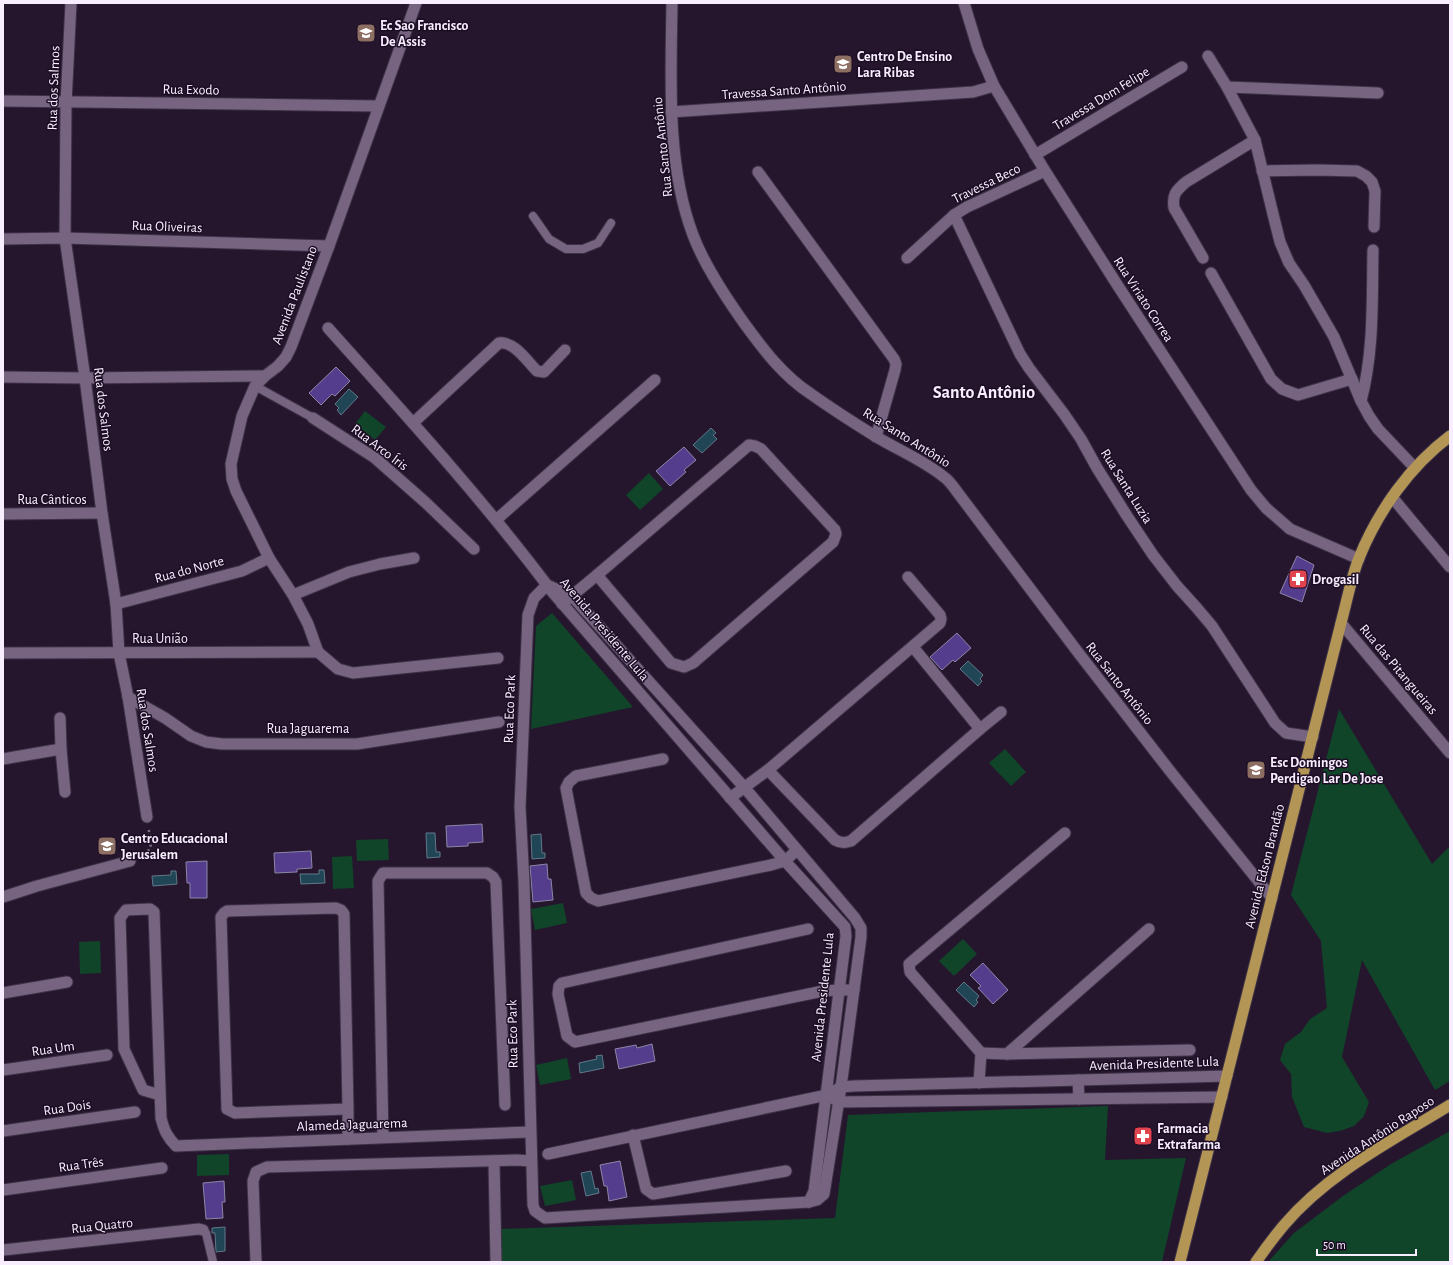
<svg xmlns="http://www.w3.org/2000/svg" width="1453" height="1265" font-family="'Alegreya Sans',sans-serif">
<rect width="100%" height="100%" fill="#25162e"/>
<g fill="#104529">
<path d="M365 411 386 427 375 440 355 424Z"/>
<path d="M649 473 663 489 640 510 626 495Z"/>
<path d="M552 613 633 707 531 729 536 626Z"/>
<path d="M1339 709 1432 864 1450 846V1081L1435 1090 1362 960 1342 1057 1369 1102 1364 1116 1354 1126 1340 1131 1327 1133 1304 1127 1292 1097 1291 1074 1280 1060 1285 1044 1301 1032 1310 1019 1327 1008 1321 941 1291 895Z"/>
<path d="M1005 749 1026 772 1011 786 989 763Z"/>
<path d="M388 839 389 860 357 861 356 840Z"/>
<path d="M352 856 354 888 333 889 332 857Z"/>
<path d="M563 903 567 923 535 930 531 909Z"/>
<path d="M963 939 977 954 954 976 939 961Z"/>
<path d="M100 941 101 973 80 974 79 942Z"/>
<path d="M567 1058 571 1079 540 1085 536 1065Z"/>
<path d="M1108 1106 1105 1160 1186 1158 1162 1262H500L498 1229 835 1218 848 1115Z"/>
<path d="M1450 1131V1262H1268L1294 1233 1343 1196 1391 1164Z"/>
<path d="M229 1154V1175L197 1176V1155Z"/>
<path d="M572 1180 576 1200 545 1206 540 1186Z"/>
</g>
<g fill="#204656" stroke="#617889">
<path d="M349 389 358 397 341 415 337 410 339 408 335 404Z"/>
<path d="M711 428 716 433 713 435 717 439 702 453 693 445Z"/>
<path d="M968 661 983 675 980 679 982 681 978 686 960 669Z"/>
<path d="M426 833H435L436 852H440V857L427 858Z"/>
<path d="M541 834 542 853H545V858L532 859 531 835Z"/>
<path d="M319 870H324L325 883 301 884 300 874H319Z"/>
<path d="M171 871H176L177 884 153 886 152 876 171 875Z"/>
<path d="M964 982 979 996 976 1000 978 1002 974 1007 956 990Z"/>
<path d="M602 1055 604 1068 580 1073 579 1063 597 1059 596 1056Z"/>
<path d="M591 1171 595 1189 598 1188 599 1193 586 1196 581 1173Z"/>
<path d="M225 1227V1251L216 1252 215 1233H212V1228Z"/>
</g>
<g fill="#543d8d" stroke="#8d86a7">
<path d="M336 367 350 381 335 396 332 394 321 405 309 393Z"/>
<path d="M684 447 696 460 684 470 686 472 670 486 656 471Z"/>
<path d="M1297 556 1314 565 1302 602 1280 593Z"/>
<path d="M957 633 971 648 955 662 953 660 942 670 930 657Z"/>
<path d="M482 824 483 842 468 843V846L447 847 446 826Z"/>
<path d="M311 851 312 868 297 869V872L275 873 274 853Z"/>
<path d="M207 861V898H190V883H187L186 862Z"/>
<path d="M547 864 548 879H551L553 900 533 902 530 866Z"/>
<path d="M983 963 1008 990 993 1004 978 988 981 986 970 975Z"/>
<path d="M652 1044 655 1061 619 1069 615 1049 636 1045 637 1048Z"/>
<path d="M620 1161 627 1197 609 1201 607 1186H604L600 1165Z"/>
<path d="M224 1181 225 1202H222L223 1218 206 1219 203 1183Z"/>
</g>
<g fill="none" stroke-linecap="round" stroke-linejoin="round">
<defs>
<g id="service">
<path d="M533 216 549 239 566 249H583L598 243 611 223"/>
<path d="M255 386 313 418"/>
<path d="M203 1230 206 1233 213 1262"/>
</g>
<g id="minor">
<path d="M71 3 66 103 65 238 85 378 102 513 116 604 119 653 128 697 147 817"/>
<path d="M416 3 329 246 291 347 286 357 278 366 265 376 255 386 242 416 231 464 232 479 236 491 269 558 293 595 308 624 318 652 338 669 353 673 498 658"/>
<path d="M964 3 978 49 994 86 1045 171 1118 286 1251 490 1266 508 1290 529 1359 559"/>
<path d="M1208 56 1227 87 1255 140 1273 214 1280 242 1289 263 1304 285 1334 337 1361 401 1369 416 1378 429 1415 468"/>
<path d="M1227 87 1378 93"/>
<path d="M3 101 378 106"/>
<path d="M671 112 973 92 994 86"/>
<path d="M1035 155 1182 67"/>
<path d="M1262 171 1318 170 1357 171 1366 176 1372 182 1375 191 1374 227"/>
<path d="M758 172 894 359 896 364 895 370 876 437"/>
<path d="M954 215 1020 354 1029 368 1064 414 1081 439 1097 468 1127 516 1153 555 1177 586 1196 607 1212 626 1275 723 1286 733 1313 737"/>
<path d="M3 239 65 238 329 246"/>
<path d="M907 258 954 215 967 207 1045 171"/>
<path d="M1203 258 1174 208C1172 194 1176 191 1186 182L1255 140"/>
<path d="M1211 273 1271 379 1282 389 1298 395 1352 379"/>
<path d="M328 328C403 412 479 495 547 585L534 598 528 615 520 807 524 882 533 1205 535 1211 545 1218 809 1202"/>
<path d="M3 377 85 378 265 376"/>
<path d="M1361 401C1374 352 1372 301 1373 250"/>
<path d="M313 418 375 458 425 502 474 549"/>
<path d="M413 423 499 343C514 341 527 361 537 371L544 372 565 350"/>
<path d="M749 445 755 446 761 449 835 530 836 534 833 542 693 663 684 667 671 663 597 575Z"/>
<path d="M1392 497 1450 567"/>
<path d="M3 514 102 513"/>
<path d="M496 520 655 380"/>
<path d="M293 595 349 572 380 564 414 558"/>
<path d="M116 604 242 571 269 558"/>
<path d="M562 604 597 575"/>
<path d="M1341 623 1450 753"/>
<path d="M913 647 980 729"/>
<path d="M3 653 318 652"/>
<path d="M128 697 165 718 191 736 206 742 222 744H357L499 722"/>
<path d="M60 718 61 749 65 792"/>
<path d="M3 759 61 749"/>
<path d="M663 759 576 776 569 782 566 788 586 893 591 898 598 901 771 865 785 861 797 850"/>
<path d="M768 770 835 840C841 843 844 843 851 841L980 729 1001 712"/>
<path d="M730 798 768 770 940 623 941 619 940 615 908 577"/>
<path d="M3 897 37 886 130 861"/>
<path d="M808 929 562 983 559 986 558 994 567 1036 575 1042 823 991 839 990H854"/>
<path d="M3 993 67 982"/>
<path d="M981 1053 1007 1054 1190 1050"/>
<path d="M1007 1054 1149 929"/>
<path d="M3 1070 107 1055"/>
<path d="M1078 1080 1079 1099"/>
<path d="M979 1083 981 1053 910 972 909 964 1065 833"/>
<path d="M160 1095 143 1090 124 1049 120 918 126 910 150 909 154 912 161 1118C164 1130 167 1137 176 1146L530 1132"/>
<path d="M3 1131 135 1112"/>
<path d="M633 1135 646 1189 653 1194 786 1171"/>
<path d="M383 1137 378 881 383 873H487L493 877 496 882 505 1105"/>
<path d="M348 1139V1109L344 914 341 910 336 908 227 911 224 913 221 917 227 1109 235 1113 348 1109"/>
<path d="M548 1154 827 1095"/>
<path d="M494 1161 496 1262"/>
<path d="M3 1190 162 1168"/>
<path d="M3 1250 199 1229 203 1230"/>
<path d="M256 1262 253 1181 256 1172 267 1167 517 1160 531 1161"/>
</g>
<g id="tertiary">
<path d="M672 3C671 78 666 164 693 235 703 262 727 299 744 323 763 349 783 376 811 394 832 409 854 423 875 436 898 450 923 460 944 477 950 481 954 488 958 493L1077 651 1170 771 1272 898"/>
<path d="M547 585 572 596 744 787 855 918 861 928V937L841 1087 824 1194 817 1200 809 1202"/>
<path d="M548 587 785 861 845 927 846 936 814 1191 809 1202"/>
<path d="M1222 1097 839 1102 827 1095 841 1087 854 1086 1227 1076"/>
</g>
<g id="primary">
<path d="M1180 1262 1341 623C1347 601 1351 578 1359 558 1378 511 1410 466 1450 436"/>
<path d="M1256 1262C1265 1249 1274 1237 1284 1225 1328 1173 1393 1140 1450 1105"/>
</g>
</defs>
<use href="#service" stroke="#3d3145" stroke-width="10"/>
<use href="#minor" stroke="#3d3145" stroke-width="13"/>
<use href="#tertiary" stroke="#3d3145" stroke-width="13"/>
<use href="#primary" stroke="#3d3145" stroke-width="13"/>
<path stroke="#817489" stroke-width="2.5" stroke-dasharray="2 3" stroke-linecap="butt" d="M140 857C155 849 151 841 148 827"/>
<use href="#service" stroke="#766481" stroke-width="8"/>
<use href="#minor" stroke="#766481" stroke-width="11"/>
<use href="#tertiary" stroke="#766481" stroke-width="11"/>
<use href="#primary" stroke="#b39655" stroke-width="11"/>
</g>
<defs>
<symbol id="school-square" viewBox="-11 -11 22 22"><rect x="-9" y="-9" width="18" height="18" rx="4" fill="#8d6e63" stroke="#1c0d24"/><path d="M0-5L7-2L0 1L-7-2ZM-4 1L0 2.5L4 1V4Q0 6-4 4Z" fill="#fff"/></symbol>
<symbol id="pharmacy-square" viewBox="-11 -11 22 22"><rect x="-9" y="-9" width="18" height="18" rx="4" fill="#e0444e" stroke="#1c0d24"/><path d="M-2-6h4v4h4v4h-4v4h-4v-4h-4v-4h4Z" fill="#fff"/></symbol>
</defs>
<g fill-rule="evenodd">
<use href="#school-square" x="355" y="22" width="22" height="22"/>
<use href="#school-square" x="832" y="53" width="22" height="22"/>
<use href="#pharmacy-square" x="1287" y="568" width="22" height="22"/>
<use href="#school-square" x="1245" y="759" width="22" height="22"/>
<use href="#school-square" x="96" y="835" width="22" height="22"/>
<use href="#pharmacy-square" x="1132" y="1125" width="22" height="22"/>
</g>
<g text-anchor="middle" stroke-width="3" stroke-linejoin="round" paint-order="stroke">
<g font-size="14" font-weight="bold" fill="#f8eeff" stroke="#1c0d24" text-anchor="start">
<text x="380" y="30">Ec Sao Francisco<tspan x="380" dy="16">De Assis</tspan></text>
<text x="857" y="61">Centro De Ensino<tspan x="857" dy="16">Lara Ribas</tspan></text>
<text x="1312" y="584">Drogasil</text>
<text x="1270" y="767">Esc Domingos<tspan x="1270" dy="16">Perdigao Lar De Jose</tspan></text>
<text x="121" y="843">Centro Educacional<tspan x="121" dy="16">Jerusalem</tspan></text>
<text x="1157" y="1133">Farmacia<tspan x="1157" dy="16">Extrafarma</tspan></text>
</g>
<g font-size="14" fill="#f8eeff" stroke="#1c0d24">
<text transform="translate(53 88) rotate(-88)" y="5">Rua dos Salmos</text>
<text transform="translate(191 89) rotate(1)" y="5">Rua Exodo</text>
<text transform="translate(784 90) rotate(-4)" y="5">Travessa Santo Antônio</text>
<text transform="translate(1101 98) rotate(-31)" y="5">Travessa Dom Felipe</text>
<text transform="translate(662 147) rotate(-96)" y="5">Rua Santo Antônio</text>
<text transform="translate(986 183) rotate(-26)" y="5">Travessa Beco</text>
<text transform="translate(167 226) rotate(2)" y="5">Rua Oliveiras</text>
<text transform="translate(294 295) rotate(-69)" y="5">Avenida Paulistano</text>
<text transform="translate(1144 299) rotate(57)" y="5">Rua Viriato Correa</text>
<text transform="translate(104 409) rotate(83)" y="5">Rua dos Salmos</text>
<text transform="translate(907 437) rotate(32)" y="5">Rua Santo Antônio</text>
<text transform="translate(380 447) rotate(37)" y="5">Rua Arco Íris</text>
<text transform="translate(1127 486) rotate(58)" y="5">Rua Santa Luzia</text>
<text x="52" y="504">Rua Cânticos</text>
<text transform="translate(189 569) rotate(-15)" y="5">Rua do Norte</text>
<text transform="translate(605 629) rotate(50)" y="5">Avenida Presidente Lula</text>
<text x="160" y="643">Rua União</text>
<text transform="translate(1399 669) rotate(50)" y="5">Rua das Pitangueiras</text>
<text transform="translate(1120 683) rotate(52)" y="5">Rua Santo Antônio</text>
<text transform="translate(509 709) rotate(-88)" y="5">Rua Eco Park</text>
<text x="308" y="733">Rua Jaguarema</text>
<text transform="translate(148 730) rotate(81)" y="5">Rua dos Salmos</text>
<text transform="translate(1264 866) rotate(-76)" y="5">Avenida Edson Brandão</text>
<text transform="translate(822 997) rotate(-84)" y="5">Avenida Presidente Lula</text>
<text transform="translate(512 1034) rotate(-91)" y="5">Rua Eco Park</text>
<text transform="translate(53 1048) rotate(-8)" y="5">Rua Um</text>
<text transform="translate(1154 1063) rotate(-2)" y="5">Avenida Presidente Lula</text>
<text transform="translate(67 1107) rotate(-8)" y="5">Rua Dois</text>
<text transform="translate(352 1124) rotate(-2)" y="5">Alameda Jaguarema</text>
<text transform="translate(1377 1135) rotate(-33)" y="5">Avenida Antônio Raposo</text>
<text transform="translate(81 1164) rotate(-8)" y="5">Rua Três</text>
<text transform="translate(102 1225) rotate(-6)" y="5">Rua Quatro</text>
</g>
<g font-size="18" font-weight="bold" fill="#f8eeff" stroke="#1c0d24">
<text x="984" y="398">Santo Antônio</text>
</g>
</g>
<rect width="1453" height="1265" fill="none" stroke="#f8eeff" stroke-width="8"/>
<path d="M1317 1249v6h99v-6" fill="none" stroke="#f8eeff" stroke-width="2"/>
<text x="1323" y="1249" font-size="12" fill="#f8eeff" stroke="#1c0d24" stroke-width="3" paint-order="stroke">50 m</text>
</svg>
